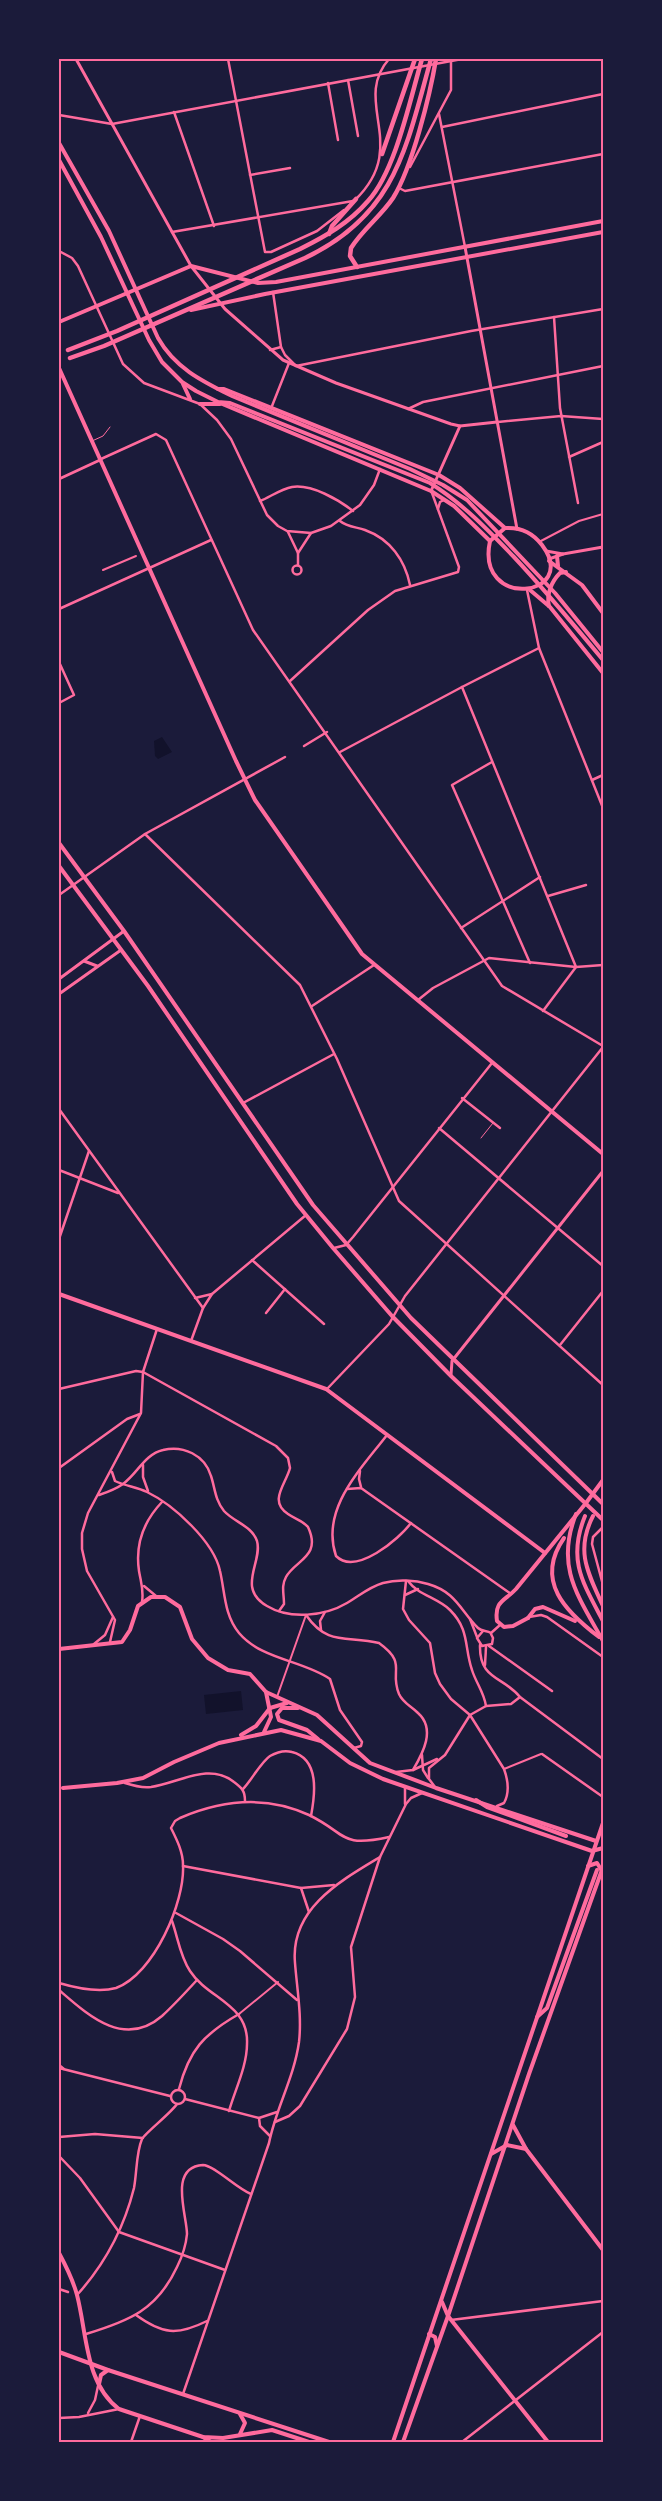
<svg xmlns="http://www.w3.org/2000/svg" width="662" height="2501" font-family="'PT Sans Narrow',sans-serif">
<rect width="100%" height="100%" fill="#1b1b3a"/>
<g fill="#12122b">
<path d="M162 737 172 752 158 759 155 756 154 741Z"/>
<path d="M241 1691 243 1710 206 1714 204 1695Z"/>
</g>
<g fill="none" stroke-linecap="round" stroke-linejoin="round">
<g stroke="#ff6b9d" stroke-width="1">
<path d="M92 441 103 436 110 427"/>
<path d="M481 1138 493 1123"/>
</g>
<g stroke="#ff6b9d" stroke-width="2">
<path d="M539 542 579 521 603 514"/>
<path d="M103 570 136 556"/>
<path d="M277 1697 306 1615"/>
<path d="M504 1769 541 1754"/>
<path d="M239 2014 278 1982"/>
</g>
<g stroke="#ff6b9d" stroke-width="2.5">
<path d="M228 59 265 252H271L317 231 344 210"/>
<path d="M348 80 358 136"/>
<path d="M328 83 338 140"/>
<path d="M174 112 214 226"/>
<path d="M439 114 465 247"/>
<path d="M59 115 112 124 462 59"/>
<path d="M442 127 603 94"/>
<path d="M410 167 451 90V59"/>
<path d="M250 175 290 168"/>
<path d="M399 188 405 191 603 154"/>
<path d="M355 200C411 146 351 102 389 59"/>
<path d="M172 232 353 201"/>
<path d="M59 251 72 258 78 266 123 364 144 383 200 404 217 420 231 439 267 515 278 526 287 531 311 533 331 526 360 505 374 485 380 469"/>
<path d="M273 292 281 347 285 355 296 366 471 331 603 309"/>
<path d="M554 317 560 408 578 503"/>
<path d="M270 350 281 347"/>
<path d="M272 406 289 363"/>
<path d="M408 409 423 402 603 366"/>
<path d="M498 422 561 416 603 419"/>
<path d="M569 457 603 442"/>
<path d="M101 459 156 434 166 440 253 630 502 986 603 1046"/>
<path d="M260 501C270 497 281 489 292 487 312 484 339 500 353 511"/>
<path d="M438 509 440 502 444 500"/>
<path d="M340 521C347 527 357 527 365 530 390 539 405 560 410 585"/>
<path d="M288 532 298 553"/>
<path d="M298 565V553L311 533"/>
<circle cx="297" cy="570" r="4.5"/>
<path d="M527 590 539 648 603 808"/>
<path d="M59 609 211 540"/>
<path d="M59 662 74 695 59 703"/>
<path d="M290 681 368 610 395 591 458 572 459 567 432 493"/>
<path d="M462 687 576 967 543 1011"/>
<path d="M304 746 327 732"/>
<path d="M340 752 462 687 539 648"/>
<path d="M492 762 452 785 530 963"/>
<path d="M592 780 603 775"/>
<path d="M145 834 300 985 337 1059 399 1201 603 1385"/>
<path d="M59 895 145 834 285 757"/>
<path d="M548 896 586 885"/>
<path d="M461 928 540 877"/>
<path d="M418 1000 433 988 489 958 576 967 603 965"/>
<path d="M312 1006 374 965"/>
<path d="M462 1098 500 1128"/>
<path d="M243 1103 334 1054"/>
<path d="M59 1109 203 1308"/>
<path d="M439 1128 603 1266"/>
<path d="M59 1170 118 1193"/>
<path d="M59 1239 89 1151"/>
<path d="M334 1248 346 1245 353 1237 492 1063"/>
<path d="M252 1260 324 1324"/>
<path d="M212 1294 306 1215"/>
<path d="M266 1313 285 1289"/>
<path d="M191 1341 203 1308 212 1294 195 1298"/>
<path d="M560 1345 603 1291"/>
<path d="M59 1389 136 1371 143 1372 276 1446 288 1458 290 1468C286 1484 268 1501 288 1514 295 1519 302 1520 308 1527 322 1557 295 1560 286 1577 281 1586 284 1594 284 1604L279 1611"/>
<path d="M327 1389 389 1324 405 1296 603 1047"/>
<path d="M387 1435C361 1469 320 1509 336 1556 356 1576 399 1539 411 1523"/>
<path d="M143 1465V1477L148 1491"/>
<path d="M59 1468 127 1419 140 1414"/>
<path d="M360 1471 359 1479 361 1487"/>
<path d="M112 1472 115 1481C125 1486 137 1487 147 1492 174 1505 214 1542 220 1571 225 1592 224 1615 239 1633 262 1660 302 1660 330 1679L340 1710 362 1742 361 1746 354 1748"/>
<path d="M347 1489 361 1488 511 1594"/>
<path d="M99 1495C108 1492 116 1489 123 1484 137 1474 145 1454 163 1450 183 1445 205 1455 211 1476 215 1488 215 1500 224 1511 234 1522 252 1526 257 1541 263 1562 236 1588 267 1606 290 1620 325 1616 347 1603 359 1596 369 1587 383 1583 397 1579 415 1580 428 1584 456 1592 460 1610 478 1628 482 1632 487 1630 491 1633"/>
<path d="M603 1527 593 1537 592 1544 603 1585"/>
<path d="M406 1581 403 1609 409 1620 430 1643 435 1673 440 1684 451 1699 470 1715 504 1769C508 1780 510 1792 504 1803L497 1806"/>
<path d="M408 1581C418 1595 438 1598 450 1610 470 1630 464 1647 472 1670 476 1683 484 1692 486 1706"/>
<path d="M144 1586 156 1596"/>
<path d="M405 1595 418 1589"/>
<path d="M142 1602C144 1590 141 1583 139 1571 135 1544 143 1522 162 1502"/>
<path d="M306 1615C328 1647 348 1635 379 1643 408 1664 389 1670 399 1694 403 1703 411 1706 418 1713 436 1729 423 1753 413 1770L396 1772"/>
<path d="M529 1617 541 1615 547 1617 603 1657"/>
<path d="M470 1619 477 1637"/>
<path d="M321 1630 320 1621 325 1612"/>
<path d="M483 1631 477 1638 482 1646 492 1644 493 1638 491 1634"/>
<path d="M491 1633 500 1625"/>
<path d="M110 1642 115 1620 87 1571 82 1549V1533L88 1513 141 1413 143 1372 157 1329"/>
<path d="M94 1644 105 1635 113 1617"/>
<path d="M480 1645C479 1680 503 1676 520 1697L603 1759"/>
<path d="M489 1646 552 1691"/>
<path d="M485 1665 486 1647"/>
<path d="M542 1754 603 1797"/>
<path d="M422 1755 423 1770 428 1778"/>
<path d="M413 1770 437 1759"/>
<path d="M125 1783C134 1786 142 1788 151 1787 179 1783 209 1762 234 1782 242 1788 245 1791 245 1801"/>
<path d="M405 1787V1804"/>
<path d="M435 1787 429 1779V1768L445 1755 470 1715 486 1706 511 1704 520 1697"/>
<path d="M243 1789C251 1781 261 1762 270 1756 277 1752 285 1750 292 1752 320 1759 315 1795 311 1816"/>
<path d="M183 1866 301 1888 334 1885"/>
<path d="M301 1888 309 1912"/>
<path d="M176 1913 223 1939 240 1951 297 2000"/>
<path d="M172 1921C178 1938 180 1956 190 1971 208 1999 249 2004 247 2044 247 2066 235 2090 229 2111"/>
<path d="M59 1983C76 1988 98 1993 116 1988 154 1974 185 1902 183 1865 183 1852 177 1840 171 1828L175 1821 180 1818C222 1800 266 1795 309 1815 348 1834 339 1848 389 1837"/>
<path d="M59 1990C88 2015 124 2049 162 2016 174 2005 186 1992 197 1980"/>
<path d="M59 2065 64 2069"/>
<path d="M59 2068 170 2096"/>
<path d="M179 2089C189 2050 204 2034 239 2014"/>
<circle cx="178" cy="2097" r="7"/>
<path d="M185 2099 259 2118 277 2112"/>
<path d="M259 2118 260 2126 270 2136"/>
<path d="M275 2122 289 2116 300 2106 347 2029 355 1997 351 1947 380 1857 406 1804 411 1798 422 1793"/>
<path d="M59 2137 95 2134 143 2138"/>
<path d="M59 2156 80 2178 119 2232 225 2270"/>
<path d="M59 2289 68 2292"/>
<path d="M77 2295C105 2264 124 2228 134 2188 137 2172 136 2153 142 2139 145 2133 170 2114 177 2104"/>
<path d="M136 2315C162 2334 177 2336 207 2321"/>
<path d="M451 2320 603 2301"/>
<path d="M86 2334C129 2321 157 2310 177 2267 182 2257 186 2245 187 2234 187 2215 168 2167 203 2165 214 2165 236 2188 251 2194"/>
<path d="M183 2394 269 2143C276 2108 294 2078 299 2042 302 2016 297 1989 295 1963 290 1909 340 1881 380 1857"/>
<path d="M88 2413 95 2400 98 2386"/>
<path d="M59 2418 79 2417 119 2409"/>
<path d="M131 2442 140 2416"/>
<path d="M462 2442 603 2332"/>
</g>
<g stroke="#ff6b9d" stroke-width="3">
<path d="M76 59 191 266 225 309 283 360 336 383 451 424 460 426 497 422"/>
<path d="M465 247 517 529"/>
<path d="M59 479 100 460"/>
<path d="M431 491 460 426"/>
<path d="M546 551 563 554"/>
<path d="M549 559 563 554 603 547"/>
<path d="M84 961 97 966"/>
<path d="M59 979 124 931"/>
<path d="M59 994 121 950"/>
<path d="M451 1375 452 1361 603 1171"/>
</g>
<g stroke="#ff6b9d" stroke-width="4">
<path d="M191 310 265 294 603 232"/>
<path d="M59 322 191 266 258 283 276 282 603 221"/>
<path d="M59 368 236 761 255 800 362 954 603 1154"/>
<path d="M218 389H224L439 475 460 488 505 528"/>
<path d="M220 403 431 491 454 506 490 541"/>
<path d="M200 404H220"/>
<path d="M505 528C520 527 533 533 542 545 581 597 475 611 490 541Z"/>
<path d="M557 556 558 566"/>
<path d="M549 561 582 585 603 613"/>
<path d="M530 590 550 607 603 673"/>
<path d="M549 606C546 594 552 581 560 573L566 572"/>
<path d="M59 1294 326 1389 545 1553"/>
<path d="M528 1618 513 1626 504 1627 497 1621C494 1601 505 1601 516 1589L586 1503"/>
<path d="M491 2154 507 2145 526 2149 603 2250"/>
<path d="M59 2253C66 2266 73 2280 77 2295 87 2333 85 2384 119 2409L203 2437 223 2438 272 2430 309 2442"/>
<path d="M448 2316 548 2442"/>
<path d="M59 2352 108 2370 329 2442"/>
<path d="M99 2384 101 2375 108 2370"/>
<path d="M240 2414 245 2423 240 2434"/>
<path d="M203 2437 211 2442"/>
</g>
<g stroke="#ff6b9d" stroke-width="4">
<path d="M59 143 109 231 158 338C175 368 202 381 232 396L410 469 443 485 467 500 555 593 603 652"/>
<path d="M59 160 101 237 149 340 162 362 182 382 196 391 218 402 230 403 430 483C462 503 487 529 513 556 545 590 574 625 603 660"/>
<path d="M183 384 190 399"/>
<path d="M59 843 124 931 313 1205 411 1318 603 1504"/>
<path d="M59 866 148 986 297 1204 333 1248 392 1316 451 1376 603 1520"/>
<path d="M586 1503 603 1480"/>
<path d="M576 1514C555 1567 578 1596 603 1641"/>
<path d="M585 1516C567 1560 583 1583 603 1621"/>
<path d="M593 1516C575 1551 588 1573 603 1606"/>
<path d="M564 1538C534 1581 566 1612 599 1637"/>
<path d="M528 1618 535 1609 543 1607 575 1621"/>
<path d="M59 1649 122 1642 130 1630 138 1606 151 1597H165L180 1607 192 1639 208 1658 228 1670 250 1674 266 1692 317 1715 370 1763 436 1788 596 1841"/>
<path d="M270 1708 287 1703"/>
<path d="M298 1708H282L277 1714 279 1720 307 1730 318 1739"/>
<path d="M264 1732 271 1717 266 1692"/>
<path d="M241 1735 256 1726 270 1708"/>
<path d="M63 1788 117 1783 143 1778 174 1762 219 1743 281 1730 321 1741 350 1763 383 1779 592 1851 603 1848"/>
<path d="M476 1800 487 1807 566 1836"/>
<path d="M588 1866 597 1863 602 1871"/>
<path d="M537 2017 547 2008 597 1870"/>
<path d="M513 2125 526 2149"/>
<path d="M442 2302 448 2316"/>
<path d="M429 2334 435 2337 437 2346"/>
<path d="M393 2442 603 1823"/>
<path d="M403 2442 448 2316 529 2074 603 1867"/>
</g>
<g stroke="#ff6b9d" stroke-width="4.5">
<path d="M382 154 415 59"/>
<path d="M329 234 332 226 356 199"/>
<path d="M357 267 350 256 351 248C362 230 381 216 393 198 412 168 430 95 436 59"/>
<path d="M68 350 117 331 300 249C326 236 349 223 368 201 396 170 410 99 422 59"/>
<path d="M70 358 104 346 305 258C396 215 406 148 431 59"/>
</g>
</g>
<rect width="662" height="2501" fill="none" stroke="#1b1b3a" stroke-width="120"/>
<rect x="60" y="60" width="542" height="2381" fill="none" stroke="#ff6b9d" stroke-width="2"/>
</svg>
